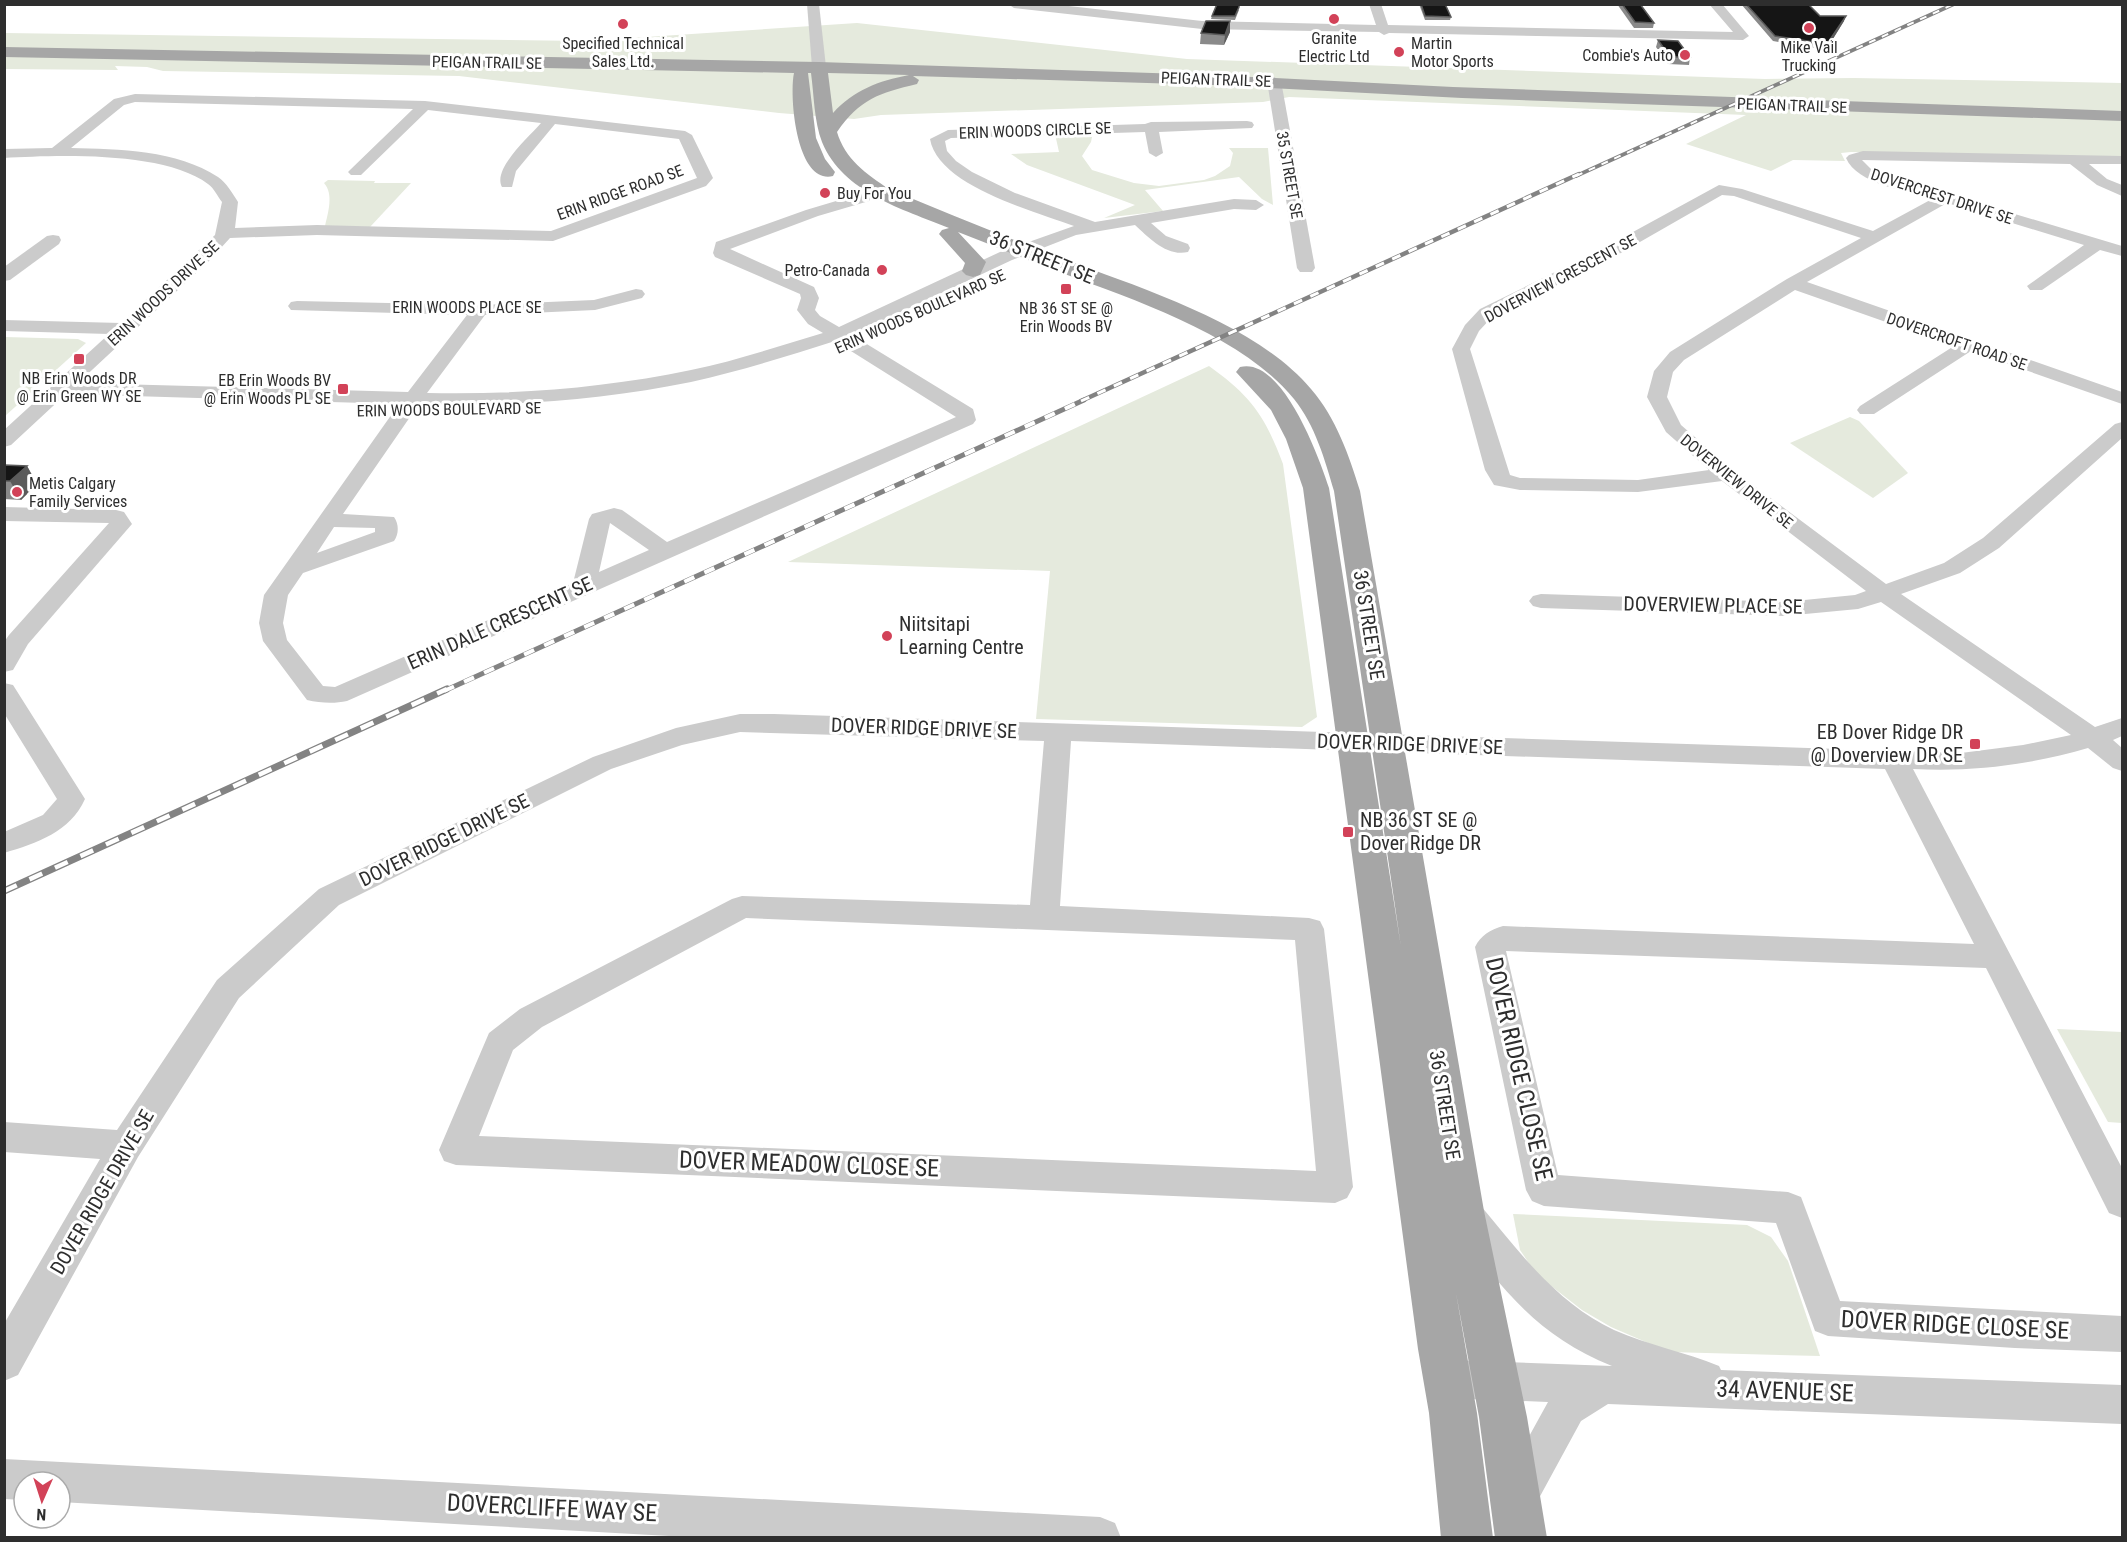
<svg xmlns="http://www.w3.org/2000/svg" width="2127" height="1542" font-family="'Roboto Condensed',sans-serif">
<rect width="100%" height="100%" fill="#fff"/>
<g fill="#e5eadd">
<path d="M857 23 1187 59 1765 79 1854 78 2122 83V157L1851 152 1841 153 1845 161 1793 160 1771 171 1686 144 1746 115 1289 97 1263 102 881 115 854 119 779 113 459 76 163 71 147 67 115 66 118 70 5 69V33L585 41Z"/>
<path d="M1093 132 1091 142 1082 156 1092 170 1134 183 1159 186 1204 180 1215 176 1230 166 1233 153 1229 148H1268L1273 205 1262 199 1239 177 1145 190 1163 211 1104 218 1135 205 1027 165 1011 154 1059 152 1055 134Z"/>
<path d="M328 180 375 181 374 183H411L370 227 325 226C328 213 334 194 324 183Z"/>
<path d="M5 337 78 339 86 343 5 416Z"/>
<path d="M1209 366C1251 396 1265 416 1283 464L1317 717 1302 727 1036 719 1050 571 788 562Z"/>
<path d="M1850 417 1859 421 1908 473 1873 498 1790 443Z"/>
<path d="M2057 1029 2122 1032V1123L2108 1122Z"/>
<path d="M1513 1214 1747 1225 1771 1237 1788 1261 1820 1356 1669 1352 1611 1327 1582 1310 1537 1275 1520 1250Z"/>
</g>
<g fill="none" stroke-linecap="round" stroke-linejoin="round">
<g fill="#cbcbcb" fill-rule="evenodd">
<path d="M807 4H819L826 67 819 71 812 67Z"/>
<path d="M1008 4H1051L1202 21 1376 25 1369 4H1381L1388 25 1733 32 1709 4H1722L1749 36 1743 40 1389 33 1384 35 1379 32 1202 29 1014 8Z"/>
<path d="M1274 77 1281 81 1315 268 1312 272H1300L1297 268 1267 81Z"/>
<path d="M135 94 425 101 685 131 692 135 713 178 706 186 553 241 317 235 230 238 208 262 78 383 408 392 467 315 291 310 288 306 291 302 297 301 480 305 594 300 636 289 642 290 645 294 642 298 595 310 485 315 427 393C515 395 605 388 691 370 735 361 779 346 823 333L808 324 797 310 801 298 800 294 715 257 713 253 716 242 806 210 863 193 869 195 871 198 869 201 818 216 730 249 814 287 819 298 815 310 820 316 839 327 1000 252 1074 226C1034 211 938 186 930 139L948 130 1145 124 1151 122 1247 121 1252 122 1254 125 1252 128 1159 132 1163 153 1156 157 1149 153 1145 132 951 138 945 141 947 151 956 161 972 172 1015 193 1095 222 1234 199 1256 200 1264 205 1256 210 1234 209 1151 223 1166 236 1188 244 1190 248 1188 252C1167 257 1149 238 1135 225L1076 235 1012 260 852 335 973 409 976 420 973 424 347 701C334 704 320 703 307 700L263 641 259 623 264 595 399 404 66 394 11 445 4 447V430L109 334 4 331V320L121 323 215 235 222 202C218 197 214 188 208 184 164 151 58 155 4 158V149L52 148 114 99ZM135 102 413 109 351 169 348 172 351 175H361L428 110 541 123C529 137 492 169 502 187H512L516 171 555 124 679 139 697 178 551 231 317 225 235 228 238 202C233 194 226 182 218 177 177 150 119 149 71 148L124 105ZM835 341 956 417 667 542 622 510 614 508 592 514 589 519 573 583 335 687 323 686 287 640 283 623 288 595 303 573 394 541C399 534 399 524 394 517L343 514 419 404C509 407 602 400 691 382 740 371 788 356 835 341ZM610 523 649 550 599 572ZM334 527 375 528V532L317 553Z"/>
<path d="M1863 151 2122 156V164H2089L2107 179 2122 185V196L2097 185 2070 164 1862 160 1871 169 1888 176 2122 246V256L2100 250 2042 290H2030L2027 286 2084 245 1947 203 1807 282 2122 392V404L1971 351 1874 414H1860L1857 410 1860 406 1954 346 1795 290 1684 360 1673 372 1667 397 1681 425 1733 470 1886 584 1944 563 1983 538 2115 424 2122 422V438L1999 548 1960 573 1901 594 2095 727 2122 718V736L2113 740 2122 748V771L2113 768 2088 748C2029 765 1974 772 1913 769L2122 1168V1218L2109 1213 1986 968 1506 951 1558 1175 1788 1192 1801 1197 1840 1301 2122 1316V1352L2015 1348 1828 1336 1815 1331 1776 1223 1544 1206 1532 1201 1526 1190 1475 947C1481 935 1490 930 1503 926L1974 944 1885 769 1071 741 1060 906 1309 918 1320 921 1324 929 1353 1187 1347 1198 1335 1203 456 1165 444 1161 439 1150 489 1033 520 1009 732 899 742 896 1030 905 1044 741 740 732 682 745 611 769 339 905 239 998 138 1157 18 1375 4 1381V1324L100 1159 4 1152V1122L117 1130 217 980 319 889 593 757 676 728 740 714H774L1961 753 2023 745 2071 735 1881 602 1858 609 1784 616 1541 608 1533 606 1529 601 1533 596 1541 594 1784 602 1855 595 1866 591 1722 481 1638 492 1520 490 1494 485 1485 470 1452 349 1465 325 1480 309 1600 250 1719 185 1742 189 1873 231 1932 199C1907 191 1857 184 1846 158L1849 155ZM1722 195 1734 196 1861 238 1787 279 1670 352 1654 371 1647 397 1666 432 1709 470 1638 480 1520 478 1510 475 1470 349 1479 331 1492 317 1612 258ZM746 918 1295 940 1316 1171 479 1136 513 1050 542 1027Z"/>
<path d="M53 235 59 236 61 240 59 244 10 280 4 281V267L47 236Z"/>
<path d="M4 507 116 510 124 512 132 524 28 644 13 670 4 672V642L9 635 109 523 4 521Z"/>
<path d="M4 683 13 685 85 799C70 832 37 843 4 853V832L43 815 57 799 4 713Z"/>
<path d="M1468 1201 1481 1206C1519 1252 1558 1304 1614 1330 1648 1345 1685 1352 1719 1366L1721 1370 2122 1385V1424L1608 1404 1581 1421 1532 1511 1517 1517 1502 1511 1496 1496 1548 1402 1447 1398 1433 1392 1428 1379 1433 1366 1447 1360 1612 1366C1537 1336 1504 1290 1455 1228L1450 1217 1455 1206Z"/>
<path d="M4 1459 1100 1517 1115 1523 1121 1538H705L60 1502V1482H24V1500L4 1499Z"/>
</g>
<path fill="#a6a6a6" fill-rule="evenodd" d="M4 47 819 62 1213 75 1453 87 2122 111V121L1462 98 1213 85 913 76 919 80 917 84C879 93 860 99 837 132 845 159 866 174 889 189 942 211 996 233 1050 254 1131 285 1254 321 1311 389 1336 418 1349 455 1360 491L1484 1211 1527 1417 1547 1538H1495L1479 1417 1456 1293 1477 1413 1493 1538H1441L1429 1413 1418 1349 1303 488 1286 439 1271 410 1236 372 1240 367C1282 356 1319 457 1329 488L1401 947 1334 491C1325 460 1315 425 1294 399 1243 335 1127 297 1051 269 1020 257 989 244 958 232L986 262 980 275 973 277 966 275 962 271 965 263 939 234 942 230 949 228C903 209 843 193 822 142 814 121 814 95 811 73H808L816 138 825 159 835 172 833 176C796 185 789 95 794 73L4 57ZM828 73 909 75C878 81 854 90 833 113Z"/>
<defs>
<path id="rail-far3" d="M1576 176 1954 4"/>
<path id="rail-far2" d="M1081 401 1579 174"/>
<path id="rail-far1" d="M444 691 1084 400"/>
<path id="rail" d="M4 891 447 689"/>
</defs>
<use href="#rail-far3" stroke="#838383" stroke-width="4"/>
<use href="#rail-far2" stroke="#838383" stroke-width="4.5"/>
<use href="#rail-far1" stroke="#838383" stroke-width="5"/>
<use href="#rail" stroke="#838383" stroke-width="7"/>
<use href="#rail-far3" stroke="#fff" stroke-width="2" stroke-dasharray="7" stroke-linecap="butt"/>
<use href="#rail-far2" stroke="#fff" stroke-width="3" stroke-dasharray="9" stroke-linecap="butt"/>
<use href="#rail-far1" stroke="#fff" stroke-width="4" stroke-dasharray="11" stroke-linecap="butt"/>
<use href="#rail" stroke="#fff" stroke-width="4.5" stroke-dasharray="14" stroke-linecap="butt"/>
</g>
<g fill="#8a8a8a">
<path d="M1419 4H1445L1451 17 1450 20H1425Z"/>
<path d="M1617 4H1640L1654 23 1653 28H1634Z"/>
<path d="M1741 4H1808L1820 16 1844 21 1826 50 1773 41Z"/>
<path d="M1239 10 1235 20 1211 19 1212 16Z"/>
<path d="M1230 32 1224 45 1200 44 1201 33Z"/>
<path d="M1658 40 1690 57 1689 65 1668 64 1656 47Z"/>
<path d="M4 465 27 466 37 484 21 500 4 499Z"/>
</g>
<g fill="#5b5b5b">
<path d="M1846 16 1844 21 1826 50 1827 44Z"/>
<path d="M1230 21V32L1224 45 1225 35Z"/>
<path d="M27 466 37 484 21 500 10 481Z"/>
</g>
<g fill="#151515" stroke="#5b5b5b" stroke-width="1.5">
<path d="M1217 4H1239V7L1235 16H1212Z"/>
<path d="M1421 4H1445L1451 17 1425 16Z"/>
<path d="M1622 4H1640L1654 23 1635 22Z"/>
<path d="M1746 4H1808L1820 16H1846L1827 44 1775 36Z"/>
<path d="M1206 21H1230L1225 35 1201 33Z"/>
<path d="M1658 40 1678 41 1690 57H1670Z"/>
<path d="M4 465 27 466 10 481H4Z"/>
</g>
<g fill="#d24258" stroke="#fff" stroke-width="2">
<circle cx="1334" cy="19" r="6"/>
<circle cx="623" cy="24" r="6"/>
<circle cx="1809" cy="28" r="6"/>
<circle cx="1399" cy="52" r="6"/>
<circle cx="1685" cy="55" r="6"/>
<circle cx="825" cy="193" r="6"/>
<circle cx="882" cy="270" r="6"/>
<rect x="1060" y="283" width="12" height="12" rx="3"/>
<rect x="73" y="353" width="12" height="12" rx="3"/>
<rect x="337" y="383" width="12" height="12" rx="3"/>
<circle cx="17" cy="492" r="6"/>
<circle cx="887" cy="636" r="6"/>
<rect x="1969" y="738" width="12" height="12" rx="3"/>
<rect x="1342" y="826" width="12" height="12" rx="3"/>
</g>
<g text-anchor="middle" stroke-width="6" stroke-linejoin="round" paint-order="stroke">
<g font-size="16" fill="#2e2e2e" stroke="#fff">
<text x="1334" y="44">Granite<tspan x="1334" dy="18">Electric Ltd</tspan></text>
<text x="623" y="49">Specified Technical<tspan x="623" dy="18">Sales Ltd.</tspan></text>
<text x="1411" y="49" text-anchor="start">Martin<tspan x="1411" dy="18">Motor Sports</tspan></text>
<text x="1809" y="53">Mike Vail<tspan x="1809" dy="18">Trucking</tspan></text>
<text x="1673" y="61" text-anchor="end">Combie's Auto</text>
<text x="837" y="199" text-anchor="start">Buy For You</text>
<text x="870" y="276" text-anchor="end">Petro-Canada</text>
<text x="1066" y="314">NB 36 ST SE @<tspan x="1066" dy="18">Erin Woods BV</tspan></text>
<text x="79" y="384">NB Erin Woods DR<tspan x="79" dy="18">@ Erin Green WY SE</tspan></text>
<text x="331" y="386" text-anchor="end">EB Erin Woods BV<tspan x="331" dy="18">@ Erin Woods PL SE</tspan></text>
<text x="29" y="489" text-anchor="start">Metis Calgary<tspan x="29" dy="18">Family Services</tspan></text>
</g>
<g font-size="16" fill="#2e2e2e" stroke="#fff">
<text transform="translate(487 62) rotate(1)" y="6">PEIGAN TRAIL SE</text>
<text transform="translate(1216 79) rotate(2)" y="6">PEIGAN TRAIL SE</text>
<text transform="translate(1792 105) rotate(2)" y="6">PEIGAN TRAIL SE</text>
<text transform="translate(1035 130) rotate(-2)" y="6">ERIN WOODS CIRCLE SE</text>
<text transform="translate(1290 175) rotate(80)" y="6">35 STREET SE</text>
<text transform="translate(620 192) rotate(-20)" y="6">ERIN RIDGE ROAD SE</text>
<text transform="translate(1942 196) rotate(18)" y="6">DOVERCREST DRIVE SE</text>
<text transform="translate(1560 278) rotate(-28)" y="6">DOVERVIEW CRESCENT SE</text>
<text transform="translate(163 293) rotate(-43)" y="6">ERIN WOODS DRIVE SE</text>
<text x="467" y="313">ERIN WOODS PLACE SE</text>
<text transform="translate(920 311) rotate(-24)" y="6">ERIN WOODS BOULEVARD SE</text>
<text transform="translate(1957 341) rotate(19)" y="6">DOVERCROFT ROAD SE</text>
<text transform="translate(449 409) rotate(-1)" y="6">ERIN WOODS BOULEVARD SE</text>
<text transform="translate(1737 481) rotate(39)" y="6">DOVERVIEW DRIVE SE</text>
</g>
<g font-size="20" fill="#2e2e2e" stroke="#fff">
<text transform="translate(1042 257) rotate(22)" y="7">36 STREET SE</text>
<text transform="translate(1713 605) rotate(1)" y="7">DOVERVIEW PLACE SE</text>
<text transform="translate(500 623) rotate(-24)" y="7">ERIN DALE CRESCENT SE</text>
<text transform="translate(1369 625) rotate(81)" y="7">36 STREET SE</text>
<text transform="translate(924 728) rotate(2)" y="7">DOVER RIDGE DRIVE SE</text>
<text transform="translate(1410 744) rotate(2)" y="7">DOVER RIDGE DRIVE SE</text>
<text transform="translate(444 840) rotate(-26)" y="7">DOVER RIDGE DRIVE SE</text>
<text transform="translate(1445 1105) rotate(81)" y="7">36 STREET SE</text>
<text transform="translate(102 1192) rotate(-60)" y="7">DOVER RIDGE DRIVE SE</text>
</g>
<g font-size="20" fill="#2e2e2e" stroke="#fff" text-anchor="start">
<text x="899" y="631">Niitsitapi<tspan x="899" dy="23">Learning Centre</tspan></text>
<text x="1963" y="739" text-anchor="end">EB Dover Ridge DR<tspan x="1963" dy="23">@ Doverview DR SE</tspan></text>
<text x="1360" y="827">NB 36 ST SE @<tspan x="1360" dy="23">Dover Ridge DR</tspan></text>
</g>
<g font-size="24" fill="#2e2e2e" stroke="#fff">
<text transform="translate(1519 1069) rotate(77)" y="8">DOVER RIDGE CLOSE SE</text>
<text transform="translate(809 1164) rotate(2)" y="8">DOVER MEADOW CLOSE SE</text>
<text transform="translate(1955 1325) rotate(3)" y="8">DOVER RIDGE CLOSE SE</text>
<text transform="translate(1785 1391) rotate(2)" y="8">34 AVENUE SE</text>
<text transform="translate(552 1508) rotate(3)" y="8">DOVERCLIFFE WAY SE</text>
</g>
</g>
<rect width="2127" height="1542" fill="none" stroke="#2e2e2e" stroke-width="12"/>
<g transform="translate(42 1500) rotate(183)"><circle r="28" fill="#ffffff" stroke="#ababab" stroke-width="1.5"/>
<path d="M0-4.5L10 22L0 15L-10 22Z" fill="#d24258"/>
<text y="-9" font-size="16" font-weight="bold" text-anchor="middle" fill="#2e2e2e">N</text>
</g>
</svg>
